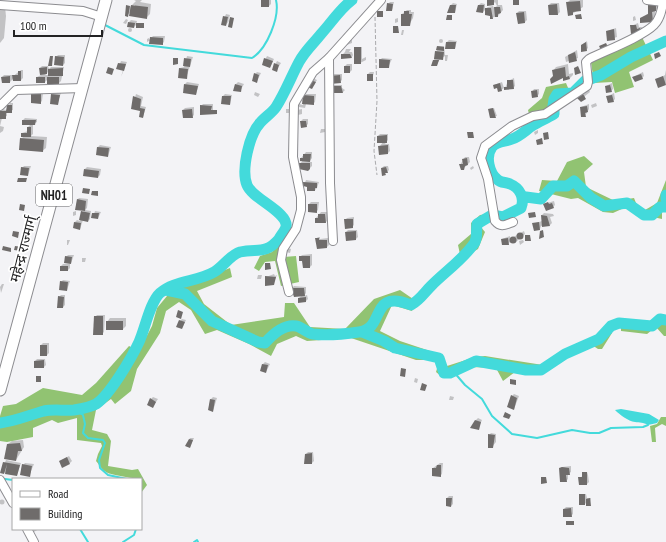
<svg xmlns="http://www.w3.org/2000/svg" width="666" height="542" font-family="'PT Sans Narrow','Noto Sans Devanagari',sans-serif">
<rect width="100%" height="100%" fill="#f3f3f6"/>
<g fill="#91c372">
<path d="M642 37 653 60 629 72 634 87 615 93 612 82 594 83 591 62Z"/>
<path d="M566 83 571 95 545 112 529 114 528 110 542 98 546 87Z"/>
<path d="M584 156 593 164 584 172 586 187 615 201 634 198 638 208 645 210 657 203 666 180V204L662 213V219L653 217 645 220 629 208H624L613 213 603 212 578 198 571 199 539 191 542 180 557 181 567 162Z"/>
<path d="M489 214 491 220 480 226 485 232 478 249 461 259 458 245 471 234V223L480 215Z"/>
<path d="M278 244 282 246 284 257 296 256 299 282 281 286 275 261 265 262 259 271 254 268 260 256 272 252Z"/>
<path d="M230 268 232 277 197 291 204 304 231 325 284 317 285 303H294L310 327 345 329 374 299 400 290 416 301 412 311 392 305 380 331 400 341 442 355 447 366 475 357 485 356 543 365 554 360 558 364C543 372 531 377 515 372L503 381 496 368 471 367 442 377 436 372 439 362 432 360H416L351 338 307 341 296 336 277 344 271 356 249 344 217 330 205 334 191 310 179 302 166 311 160 333 137 369 131 391 115 404 111 399 96 410 92 430 107 434 111 441 108 466 132 470 138 469 147 485 141 493V479C137 479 112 475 108 473 103 471 100 466 96 461L98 454 102 446 101 443 77 440V418L58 423 52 420 33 428V437L7 442 0 441V416L3 406 16 404 43 388 82 395 96 383 129 346 139 351 152 326 157 308 167 296 186 285Z"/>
<path d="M666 316V336H664L656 327 647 334 621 331V322L650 324Z"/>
<path d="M612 323V333L602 349H598L592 345 591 341C599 337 605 329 612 323Z"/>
<path d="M661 417H666V426L662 424 655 428 656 442H652L650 426 657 424Z"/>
</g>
<path fill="#43dadb" d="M621 409 649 414 659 420 657 423 648 425C643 422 640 423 635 422 628 421 620 415 615 410Z"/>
<g fill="#0003" fill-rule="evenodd">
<path d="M134 0H142L140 2 151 4 150 14 146 18 131 12 127 15V6L135 7V5H132L136 1Z"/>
<path d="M262 0H271V4L269 6Z"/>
<path d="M488 0H498V5H502L503 10 498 16 491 18 486 9 483 12 479 5 481 3 485 4V9L488 7 493 6 494 8 497 6 495 2 493 4Z"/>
<path d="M570 0H583V7L572 14 568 2Z"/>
<path d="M659 1V7L655 11 656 17 652 21 641 18 649 13V5L652 2Z"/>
<path d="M390 2H394L392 10 388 4Z"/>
<path d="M453 3 457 4 455 12 451 5Z"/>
<path d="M551 3H559L560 12 558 14 549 5Z"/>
<path d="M0 6 5 7 6 16 4 38 0 43Z"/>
<path d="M407 10H411V12H414L413 18 409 25 402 14Z"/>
<path d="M519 11H526L527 20 525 22H519L517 13Z"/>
<path d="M226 14 230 15 228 21 231 18 226 25 222 24Z"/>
<path d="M635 16 636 20 633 21V17Z"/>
<path d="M398 18V22L395 23V19Z"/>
<path d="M126 19 128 20 126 24 123 23Z"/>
<path d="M131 20 137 21 136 25 138 23H144V26L137 24 134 27 129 22Z"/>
<path d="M638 23 639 27H642L640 32 631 26Z"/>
<circle cx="130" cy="30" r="2"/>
<path d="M616 28 617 37 608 40 607 31Z"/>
<path d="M402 30H404L403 35H401Z"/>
<path d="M153 36H165L164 42 162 44 151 40 147 42V39L149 38V40Z"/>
<circle cx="441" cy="41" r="2"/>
<path d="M349 39H352V43L344 46Z"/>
<path d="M449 40 457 41 455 48 447 42Z"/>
<path d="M587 41 588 48 586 50 582 45Z"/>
<path d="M438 46H444L445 55H448L447 61H445V56L440 59 437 64 434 60Z"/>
<path d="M356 47H362V59L366 57V60L360 63Z"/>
<path d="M346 49H351L349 52H352L353 55 352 57 342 55 345 52Z"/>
<path d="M577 50 578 58 566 62 565 57Z"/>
<path d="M58 55H65V63L63 65 56 57Z"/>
<path d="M187 56 193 57 186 78 180 68 184 67Z"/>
<path d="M267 56 274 59 270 67 263 64Z"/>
<path d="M382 58 392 59 388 67 380 60Z"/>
<path d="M121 61 127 62 121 77 123 70 118 69Z"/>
<path d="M277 61 281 63 276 71 273 69Z"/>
<path d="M347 64H352V70L350 72H345V66Z"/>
<path d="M568 64 569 74 573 73V75L570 78 554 76 553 71 556 67Z"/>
<path d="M42 66H48L49 69 51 67H64L61 81 59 83 48 79 45 82 37 77 41 75 40 68ZM49 71V75H45Z"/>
<path d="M21 70H23V78L21 80 14 78 10 82 2 77 4 75H12V77Z"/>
<path d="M666 70V84L656 80 665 75Z"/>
<path d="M257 72 261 73 257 81 255 74Z"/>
<path d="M370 72H374L372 80 368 74Z"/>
<path d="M643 72 644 76 642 78 633 77Z"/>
<path d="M333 74H342V80L340 82 331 83Z"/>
<path d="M313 78 317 80 312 88 308 86Z"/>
<path d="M514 78 515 86 513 88H505L508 81Z"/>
<path d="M187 82 199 84 196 94 185 84Z"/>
<path d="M238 82 244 84 240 91 236 84Z"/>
<path d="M502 82 504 88 501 90 494 85Z"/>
<path d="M612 83 613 89 611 91 606 86Z"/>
<path d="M333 85H342V88L345 90 343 92H331Z"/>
<path d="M534 89H539V94L537 96 532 92Z"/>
<path d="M589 90 590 92 585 96V98H579Z"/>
<path d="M34 92 43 93 42 101 40 103 32 94Z"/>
<path d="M54 92 61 93 57 104 52 94Z"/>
<path d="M255 92 260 94 258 97 254 95Z"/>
<path d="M614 93 615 99 613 101 608 96Z"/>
<path d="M136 94 143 97 141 106 146 107 143 117 141 110 132 108Z"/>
<path d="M225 94 232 95 230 104 223 96Z"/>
<path d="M306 94H316L315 102 313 104H306L305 108 299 107V104L303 105 304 96Z"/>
<path d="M10 103H13V110L7 112V116L2 118 0 126 4 127 3 131 0 133V109L7 110Z"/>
<path d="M596 103 597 106 592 108 591 105Z"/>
<path d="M203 104H213V110H217V112L201 106Z"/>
<path d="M589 104V109L585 116 581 107Z"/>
<path d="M194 107V115L192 117 183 110 185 108Z"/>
<path d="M494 108 497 116 490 117 489 109Z"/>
<path d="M286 109H290L289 113H286Z"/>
<path d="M302 109V114L298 115 297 110Z"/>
<path d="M25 118 37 119V122L33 124V134L31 136 47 137 46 148 42 151 21 139 24 136 22 133 28 131V127L31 124 23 120Z"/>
<path d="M303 119H308V124L306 126 301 121Z"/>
<path d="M321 129H325V132L320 133Z"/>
<path d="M538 130V133L535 135 534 132Z"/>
<path d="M380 134H388V140L385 144H389L390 151 388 153 380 146 383 142 378 136Z"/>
<path d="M100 145 111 147 108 156 98 147Z"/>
<path d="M306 152H312V158L309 162H312V166L308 170 300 164 303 160H301V158Z"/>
<path d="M465 157H469L470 162 465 167 460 165Z"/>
<path d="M24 166H31L28 175 22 168Z"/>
<path d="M384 166H388L389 170 385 174 382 168Z"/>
<path d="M473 166 474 168 471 170 470 168Z"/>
<path d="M87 167 101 169 100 175 98 177 85 169Z"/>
<path d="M306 180 319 182 317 188 315 190 308 186 304 185Z"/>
<path d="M79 198 88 199 87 208 85 210 91 211 90 219 88 221 83 220 80 229 75 222 77 220 80 221 84 210 77 200Z"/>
<path d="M554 201 555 205 553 207 544 204Z"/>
<path d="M311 202H319L318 210 316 212 309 204Z"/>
<path d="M76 211V215L73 216V212Z"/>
<path d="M95 211 101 212 98 218 93 217Z"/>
<path d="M321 212H327L328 220 326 222H316V218Z"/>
<path d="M544 213 553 214 554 216 550 217 552 223 550 225 541 226 540 229 533 224 542 221V215Z"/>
<path d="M354 217V225L352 227 345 220 347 218Z"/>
<path d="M348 230H357L358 237 356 239 346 232Z"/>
<path d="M524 231 525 234 516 242 511 243V241L508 244 502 239 510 236V239Z"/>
<path d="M318 237H320V239L328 238 329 245 327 247 316 239Z"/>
<path d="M67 240H70L68 245H67Z"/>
<path d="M523 240 524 242 520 245 519 241Z"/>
<path d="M287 248 291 249 290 253 286 252Z"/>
<path d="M312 254V265L310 267 300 257 302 255Z"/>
<path d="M68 255H74L71 263 66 257Z"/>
<path d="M82 258H86L85 262H82Z"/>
<path d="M63 264H70V268L68 270 61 266Z"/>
<path d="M274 274 275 276 277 275 273 284 266 277Z"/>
<path d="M262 275 261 279H257L258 275Z"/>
<path d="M63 280 70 281 67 290 61 282Z"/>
<path d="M2 284H4L1 293 0 287Z"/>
<path d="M294 286 306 287V293L304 296 307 295 308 299 306 301 299 298 302 295 292 288Z"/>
<path d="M61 295H65V305L63 307 59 297Z"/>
<path d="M97 315H105L104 332 102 334 95 317Z"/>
<path d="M110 318H126V326L123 329 107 322Z"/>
<path d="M182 319 186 320 182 328 180 321Z"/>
<path d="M43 343H49V353L47 355 41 345Z"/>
<path d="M37 359H45L46 365 44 367 35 361Z"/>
<path d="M265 362 270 364 266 372 263 364Z"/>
<path d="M415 378 418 379 417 383 414 382Z"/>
<path d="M514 394 519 396 514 409 512 396Z"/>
<path d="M450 396 454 397 453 400H449Z"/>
<path d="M153 397 158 399 154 405 151 399Z"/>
<path d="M213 397 217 398 213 411 211 399Z"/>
<path d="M478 418 482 420 478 429 476 420Z"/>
<path d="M491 433 496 434V442L492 447 489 435Z"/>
<path d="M190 438H194L190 447 186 446Z"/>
<path d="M23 440 24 447 16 460 8 444 12 441Z"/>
<path d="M308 452H313L314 461 312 463 306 454Z"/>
<path d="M69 456 72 461 70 463 60 461Z"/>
<path d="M6 460 21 463 17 475 1 472Z"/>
<path d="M25 463 34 464 29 476 23 465Z"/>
<path d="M440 463H443L442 474 440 476 433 468Z"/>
<path d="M571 466V472L568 474V479L566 481 560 469 562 467Z"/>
<path d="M584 472H587L588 475 589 482 587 484 579 478 583 476Z"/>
<path d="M581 494H586L587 498H591L590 505 587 502 585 504H580Z"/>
<path d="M449 496H453V504L451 506 447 498Z"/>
<circle cx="2" cy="502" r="2.5"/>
<path d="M566 507H573V514L571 516 564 509Z"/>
<path d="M30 529H39L32 533Z"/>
</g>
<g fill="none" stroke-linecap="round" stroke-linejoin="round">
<g stroke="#43dadb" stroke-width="2">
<path d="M105 25 144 45 252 58C267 49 280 17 276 0"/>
<path d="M453 371 465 385 482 399 492 416 512 434 537 438 572 430 590 433H599L611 428 643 427 648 425"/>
<path d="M75 410 83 415 85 424 83 433 88 438 103 440 105 443 99 460 100 468 108 475 127 479"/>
<path d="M5 479 13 480"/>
<path d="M80 529 88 542"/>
<path d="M123 542 134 535 136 529"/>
<path d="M194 542 197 540 198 542"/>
</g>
<g stroke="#43dadb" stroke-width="11">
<path d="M553 106 554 99 557 94 573 93 585 81 601 75 631 57 666 41"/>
<path d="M666 195V199"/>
<path d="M523 199 526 197 541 199 553 186H567L574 181 591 198 604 206 627 203 644 215H652L660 207H666"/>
<path d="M166 290 185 294 212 321 258 342 265 343C272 335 284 324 296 326 302 327 307 333 313 334 327 336 345 334 359 332 386 329 369 288 411 305 420 300 424 293 431 286 445 272 461 261 473 245 478 240 476 231 477 224L492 215 503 217 521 208C525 198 520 188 510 184 506 182 501 183 498 180 489 174 485 156 492 147 497 141 505 142 512 139 519 137 526 130 532 126 539 122 547 118 554 114V110"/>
<path d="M362 332 384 341 395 348 439 358 444 373H450L476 361 526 370H541L565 354 599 339 611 326 619 323 652 326 660 319 666 320"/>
<path d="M0 423C16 421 29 415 44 411 54 409 64 411 74 410 80 409 91 407 96 404 110 395 132 357 139 342 145 329 150 302 160 293 175 280 197 282 214 272 223 267 230 255 240 252 258 248 265 255 279 239 281 235 285 231 286 227 289 212 252 199 247 185 241 170 249 135 260 123 265 117 272 113 276 107 285 93 291 77 299 62 305 51 313 44 321 34 332 22 339 10 352 0"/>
</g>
</g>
<g fill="#6f6c6b">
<rect x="261" y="0" width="8" height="7"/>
<path d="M487 0H494V5L487 6Z"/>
<rect x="513" y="0" width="6" height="5"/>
<path d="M580 1 581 11 573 12V15L568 16 566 2Z"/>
<path d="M387 3 393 4 392 11H386Z"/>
<path d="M557 4 558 15H549L548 5Z"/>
<path d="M656 4V11L652 12 653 22 640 23V18L648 14V5Z"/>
<path d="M126 5 130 6 128 17 125 16Z"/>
<path d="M131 5 148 7 147 19 129 16Z"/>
<path d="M450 5H456L455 13H447Z"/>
<path d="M478 5H484L483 13 476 12Z"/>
<path d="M494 7H500L501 13 498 14V17H495Z"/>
<path d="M485 8H491L493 19H490V16L485 15Z"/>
<rect x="377" y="11" width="6" height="6"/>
<path d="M404 11H409V14H412L410 26H401V14H404Z"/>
<path d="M524 12 525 23 518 24 516 13Z"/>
<path d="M581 14 582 19H576L575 15Z"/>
<path d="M447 15H452V20H446Z"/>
<path d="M223 16 228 17 226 26 221 25Z"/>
<path d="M230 17 234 18 232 28 228 27Z"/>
<path d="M128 22 135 23 134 28 127 27Z"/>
<rect x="136" y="23" width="8" height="5"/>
<path d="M630 25H636L637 29 640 28V33L631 34Z"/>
<path d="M393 26H398L399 33H393Z"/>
<path d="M614 29 615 40 607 41 606 31Z"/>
<path d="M150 37 163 38V45L149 44Z"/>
<path d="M446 42H456L455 49H445Z"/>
<path d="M586 42 587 51 581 52V45Z"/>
<path d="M606 43 608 47 601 50 599 46Z"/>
<path d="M437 46 444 47V51L436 50Z"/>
<rect x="354" y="47" width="7" height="17"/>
<path d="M435 51 444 52 443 60 434 59Z"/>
<path d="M575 52 577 61 569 63 568 55Z"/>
<path d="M659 52 661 56 655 59 654 54Z"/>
<path d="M341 54H350L352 58 341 59Z"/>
<path d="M50 56H53L52 66H48Z"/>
<path d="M55 56 64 57 63 66 54 65Z"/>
<path d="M173 58H178V64L173 65Z"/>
<path d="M184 58 191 59 190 67 183 66Z"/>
<path d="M264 58 273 61 270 68 262 65Z"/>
<path d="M379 59 390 60 389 68H379Z"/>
<path d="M433 60H439L437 66H431Z"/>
<path d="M118 63 126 64 124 71 116 69Z"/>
<path d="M274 63 279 65 277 72 272 70Z"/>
<rect x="344" y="66" width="6" height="7"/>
<path d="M578 66 581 73 575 75 574 68Z"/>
<path d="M47 67V74L40 75 39 68Z"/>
<path d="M108 67 114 69 112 75 106 73Z"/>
<path d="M565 67 566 77 569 76 570 79 563 81V78L551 84 550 79 553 76 552 70Z"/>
<path d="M63 68V76H48V69Z"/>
<path d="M179 68 188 69 187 79 178 78Z"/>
<path d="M18 71H21V81H13L12 75H18Z"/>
<path d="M254 73 259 75 257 83 252 81Z"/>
<rect x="367" y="74" width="6" height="7"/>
<path d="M641 74 643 79 635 82 632 77Z"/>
<path d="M340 75 341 83 330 84V76Z"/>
<path d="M10 76V83H2L1 77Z"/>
<path d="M663 76 666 85 658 88 655 79Z"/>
<rect x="36" y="77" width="9" height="6"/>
<rect x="47" y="77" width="12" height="7"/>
<path d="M310 80 316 82 312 89 307 87Z"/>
<path d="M507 80H513L514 89 504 90V87H507Z"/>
<path d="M500 83 502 91 498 92 497 88 494 89 493 85Z"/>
<path d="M184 84 198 86 196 95 183 93Z"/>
<path d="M235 84 242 86 241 92 233 91Z"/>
<path d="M610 85 612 92 606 93 605 86Z"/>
<path d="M330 86H341L343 93H330Z"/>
<path d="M537 90 538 97 532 98 531 91Z"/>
<path d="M31 94H41V104L31 103Z"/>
<path d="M51 94 60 95 58 105 50 104Z"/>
<path d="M583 94 586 99 581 102 577 98Z"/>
<path d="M303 95 314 96V105L302 104Z"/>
<path d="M612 95 614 102 608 103 606 96Z"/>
<path d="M133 96 141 99 140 108 145 109 143 118 139 117 140 111 131 109Z"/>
<path d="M222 96H231L230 105 221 104Z"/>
<path d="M7 105H12V113H6V119H0V111H6Z"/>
<path d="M200 105 212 106 211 110H217V114L200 115Z"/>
<path d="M587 106 588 112 585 113 586 117H581L580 107Z"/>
<path d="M493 108 496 118H490L488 109Z"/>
<path d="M192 109 193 118H183L182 110Z"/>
<path d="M22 120H36L35 125H22Z"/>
<path d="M300 121H306L307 127 301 128Z"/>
<path d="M27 127H31V137H21V133H27Z"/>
<path d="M467 132H473L474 138H468Z"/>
<path d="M548 132 549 139 544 140 543 133Z"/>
<path d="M387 135V143H377V136Z"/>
<path d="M20 138 44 140 43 152 19 150Z"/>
<path d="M542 138 543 144 537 145 536 140Z"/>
<path d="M388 145V154L379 155 378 146Z"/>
<path d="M97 147 109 148 108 157 96 155Z"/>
<path d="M303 154H311L310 162 300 161V158H303Z"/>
<path d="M467 158 468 165 465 166 464 170H461L459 164H463L462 159Z"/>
<path d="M299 163H310V169L308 171 299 169Z"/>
<path d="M21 167 29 168 28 176 20 175Z"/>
<path d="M386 167 388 173H385L386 175 382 176 381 168Z"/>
<path d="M84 169 99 171 98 178 83 176Z"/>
<path d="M18 178H27L26 182H17Z"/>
<path d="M303 182 317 183V188H315V191H307V187L303 186Z"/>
<path d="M83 188 90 189 89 194 82 193Z"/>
<path d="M92 191H98V196L91 195Z"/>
<path d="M77 199 86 201 85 211 75 210Z"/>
<path d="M548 202 549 204 552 203 554 208 546 211 543 204Z"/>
<path d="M20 204 25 205 24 211 19 210Z"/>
<path d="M308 204H317V213L308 212Z"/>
<path d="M81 211 90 213 88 222 79 220Z"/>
<path d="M535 212 536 217 529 218 528 213Z"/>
<path d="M92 213H99L98 219 91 218Z"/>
<path d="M318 214H325L326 223H315V218H318Z"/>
<path d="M541 215 547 216 550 226 542 227Z"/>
<path d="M344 219H353V228L345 229Z"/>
<path d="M74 222 81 223 80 230 73 228Z"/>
<path d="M539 222 540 230 534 231 532 223Z"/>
<path d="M543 230 544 237 539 239 540 231Z"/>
<path d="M13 231 19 232 18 238 12 236Z"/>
<path d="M356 231V240L346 241 345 232Z"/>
<circle cx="520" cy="236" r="3.5"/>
<path d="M525 235H530L531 241H525Z"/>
<circle cx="513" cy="240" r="3.5"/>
<path d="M315 238H319V240H327V248L317 249Z"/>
<path d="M508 238 509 245H502L501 239Z"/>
<path d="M3 246 11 248V252L2 250Z"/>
<path d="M15 246 22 247 21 251 14 250Z"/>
<path d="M65 256 72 257 71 264 64 263Z"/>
<path d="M299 256H310V268H303L302 261H299Z"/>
<path d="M265 263H270L271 269 265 270Z"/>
<rect x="60" y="266" width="8" height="5"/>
<path d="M265 276 276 277 274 285 265 286Z"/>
<path d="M60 281 68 282 67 291 59 290Z"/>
<path d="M291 288H304L305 296 294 297Z"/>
<path d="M58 296 64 297 63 308H57Z"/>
<path d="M306 297V302L298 303V298Z"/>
<path d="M178 310 183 312 181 319 176 317Z"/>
<path d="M94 316H103V335H93Z"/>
<path d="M179 320 185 322 182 329 176 327Z"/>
<rect x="106" y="321" width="17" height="9"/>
<rect x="40" y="345" width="7" height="11"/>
<path d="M44 360V368H34V361Z"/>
<path d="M262 364 268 365 266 373 260 371Z"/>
<path d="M401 368 406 369 405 377 400 376Z"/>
<rect x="36" y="376" width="5" height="6"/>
<path d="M510 379 516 380V385L510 384Z"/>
<path d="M422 383 427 385 425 391 420 390Z"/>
<path d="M511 395 517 398 514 410 507 407Z"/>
<path d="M150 398 156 402 153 408 147 405Z"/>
<path d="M210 399 215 400 213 412 208 410Z"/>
<path d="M505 412 511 415 509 419 503 417Z"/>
<path d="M475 420 481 422 479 430 470 428Z"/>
<path d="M488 434 495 435 493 448H488Z"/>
<path d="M189 439 193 440 190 448 185 446Z"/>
<path d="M20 443 22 451H18L16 461 4 459 7 444Z"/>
<path d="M312 453V464H304L305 454Z"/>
<path d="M67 457 70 464 62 468 59 461Z"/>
<path d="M3 462 20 465 17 476 5 474 7 464 4 474 0 473Z"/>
<path d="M22 464 32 466 30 477 20 475Z"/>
<path d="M437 465H441V477L432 476V468H436Z"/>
<path d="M562 467 569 468 570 475H566L567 482H560L559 468Z"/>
<path d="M582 472H587V485H579L578 477H582Z"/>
<path d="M541 477H546L547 483 541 484Z"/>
<rect x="579" y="494" width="6" height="11"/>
<path d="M446 498H452L451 507 446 506Z"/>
<path d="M590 498 591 506H586V499Z"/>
<path d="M571 508 572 517H563V509Z"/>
<rect x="566" y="521" width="8" height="4"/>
</g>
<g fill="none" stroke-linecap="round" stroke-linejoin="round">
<defs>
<g id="minor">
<path d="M647 0 663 2 666 0"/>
<path d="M0 5 83 11 102 17"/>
<path d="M0 106 16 90 83 88"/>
<path d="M513 222C505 225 501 228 495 221L488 179 481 158 485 146 512 126 533 116 545 114 587 86 588 82 586 62 589 59C605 51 642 37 654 25 660 19 662 10 663 2"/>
<path d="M333 241 330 183 329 58 381 0"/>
<path d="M289 292 281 260 283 249 296 229 301 210V197L293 157 294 104 313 72 329 58"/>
<path d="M0 480 13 503"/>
<path d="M27 529 34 542"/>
</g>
<path id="highway" d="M0 390 106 0"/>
</defs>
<use href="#minor" stroke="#8c8c90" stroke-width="10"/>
<use href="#highway" stroke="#8c8c90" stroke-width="13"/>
<path stroke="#aaaaad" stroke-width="1" stroke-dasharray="4 2" stroke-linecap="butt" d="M375 17 377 101 374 151 377 175"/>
<use href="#minor" stroke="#fff" stroke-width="8"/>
<use href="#highway" stroke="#fff" stroke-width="11"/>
</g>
<g text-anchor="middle" stroke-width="3.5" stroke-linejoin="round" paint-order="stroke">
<rect fill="#fff" stroke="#656566" stroke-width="1" x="36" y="184" width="36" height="22" rx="3"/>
<g font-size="13" font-weight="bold" fill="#232324">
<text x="54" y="200">NH01</text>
</g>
<g font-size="14" fill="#232324" stroke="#fff">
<text transform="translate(23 249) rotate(-75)" y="5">महेन्द्र राज्मार्ग्</text>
</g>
</g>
<rect x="12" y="478" width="130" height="52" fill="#ffffff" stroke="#a7a7a7"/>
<rect x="20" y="491" width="20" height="6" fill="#ffffff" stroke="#a7a7a7"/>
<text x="48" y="498" font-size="12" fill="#232324">Road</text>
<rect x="20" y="508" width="20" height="12" fill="#6f6c6b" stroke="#a7a7a7"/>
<text x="48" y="518" font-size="12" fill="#232324">Building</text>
<path d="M14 30v6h88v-6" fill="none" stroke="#232324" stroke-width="2"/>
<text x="20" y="30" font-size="12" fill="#232324" stroke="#ffffff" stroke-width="3" paint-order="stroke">100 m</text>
</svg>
